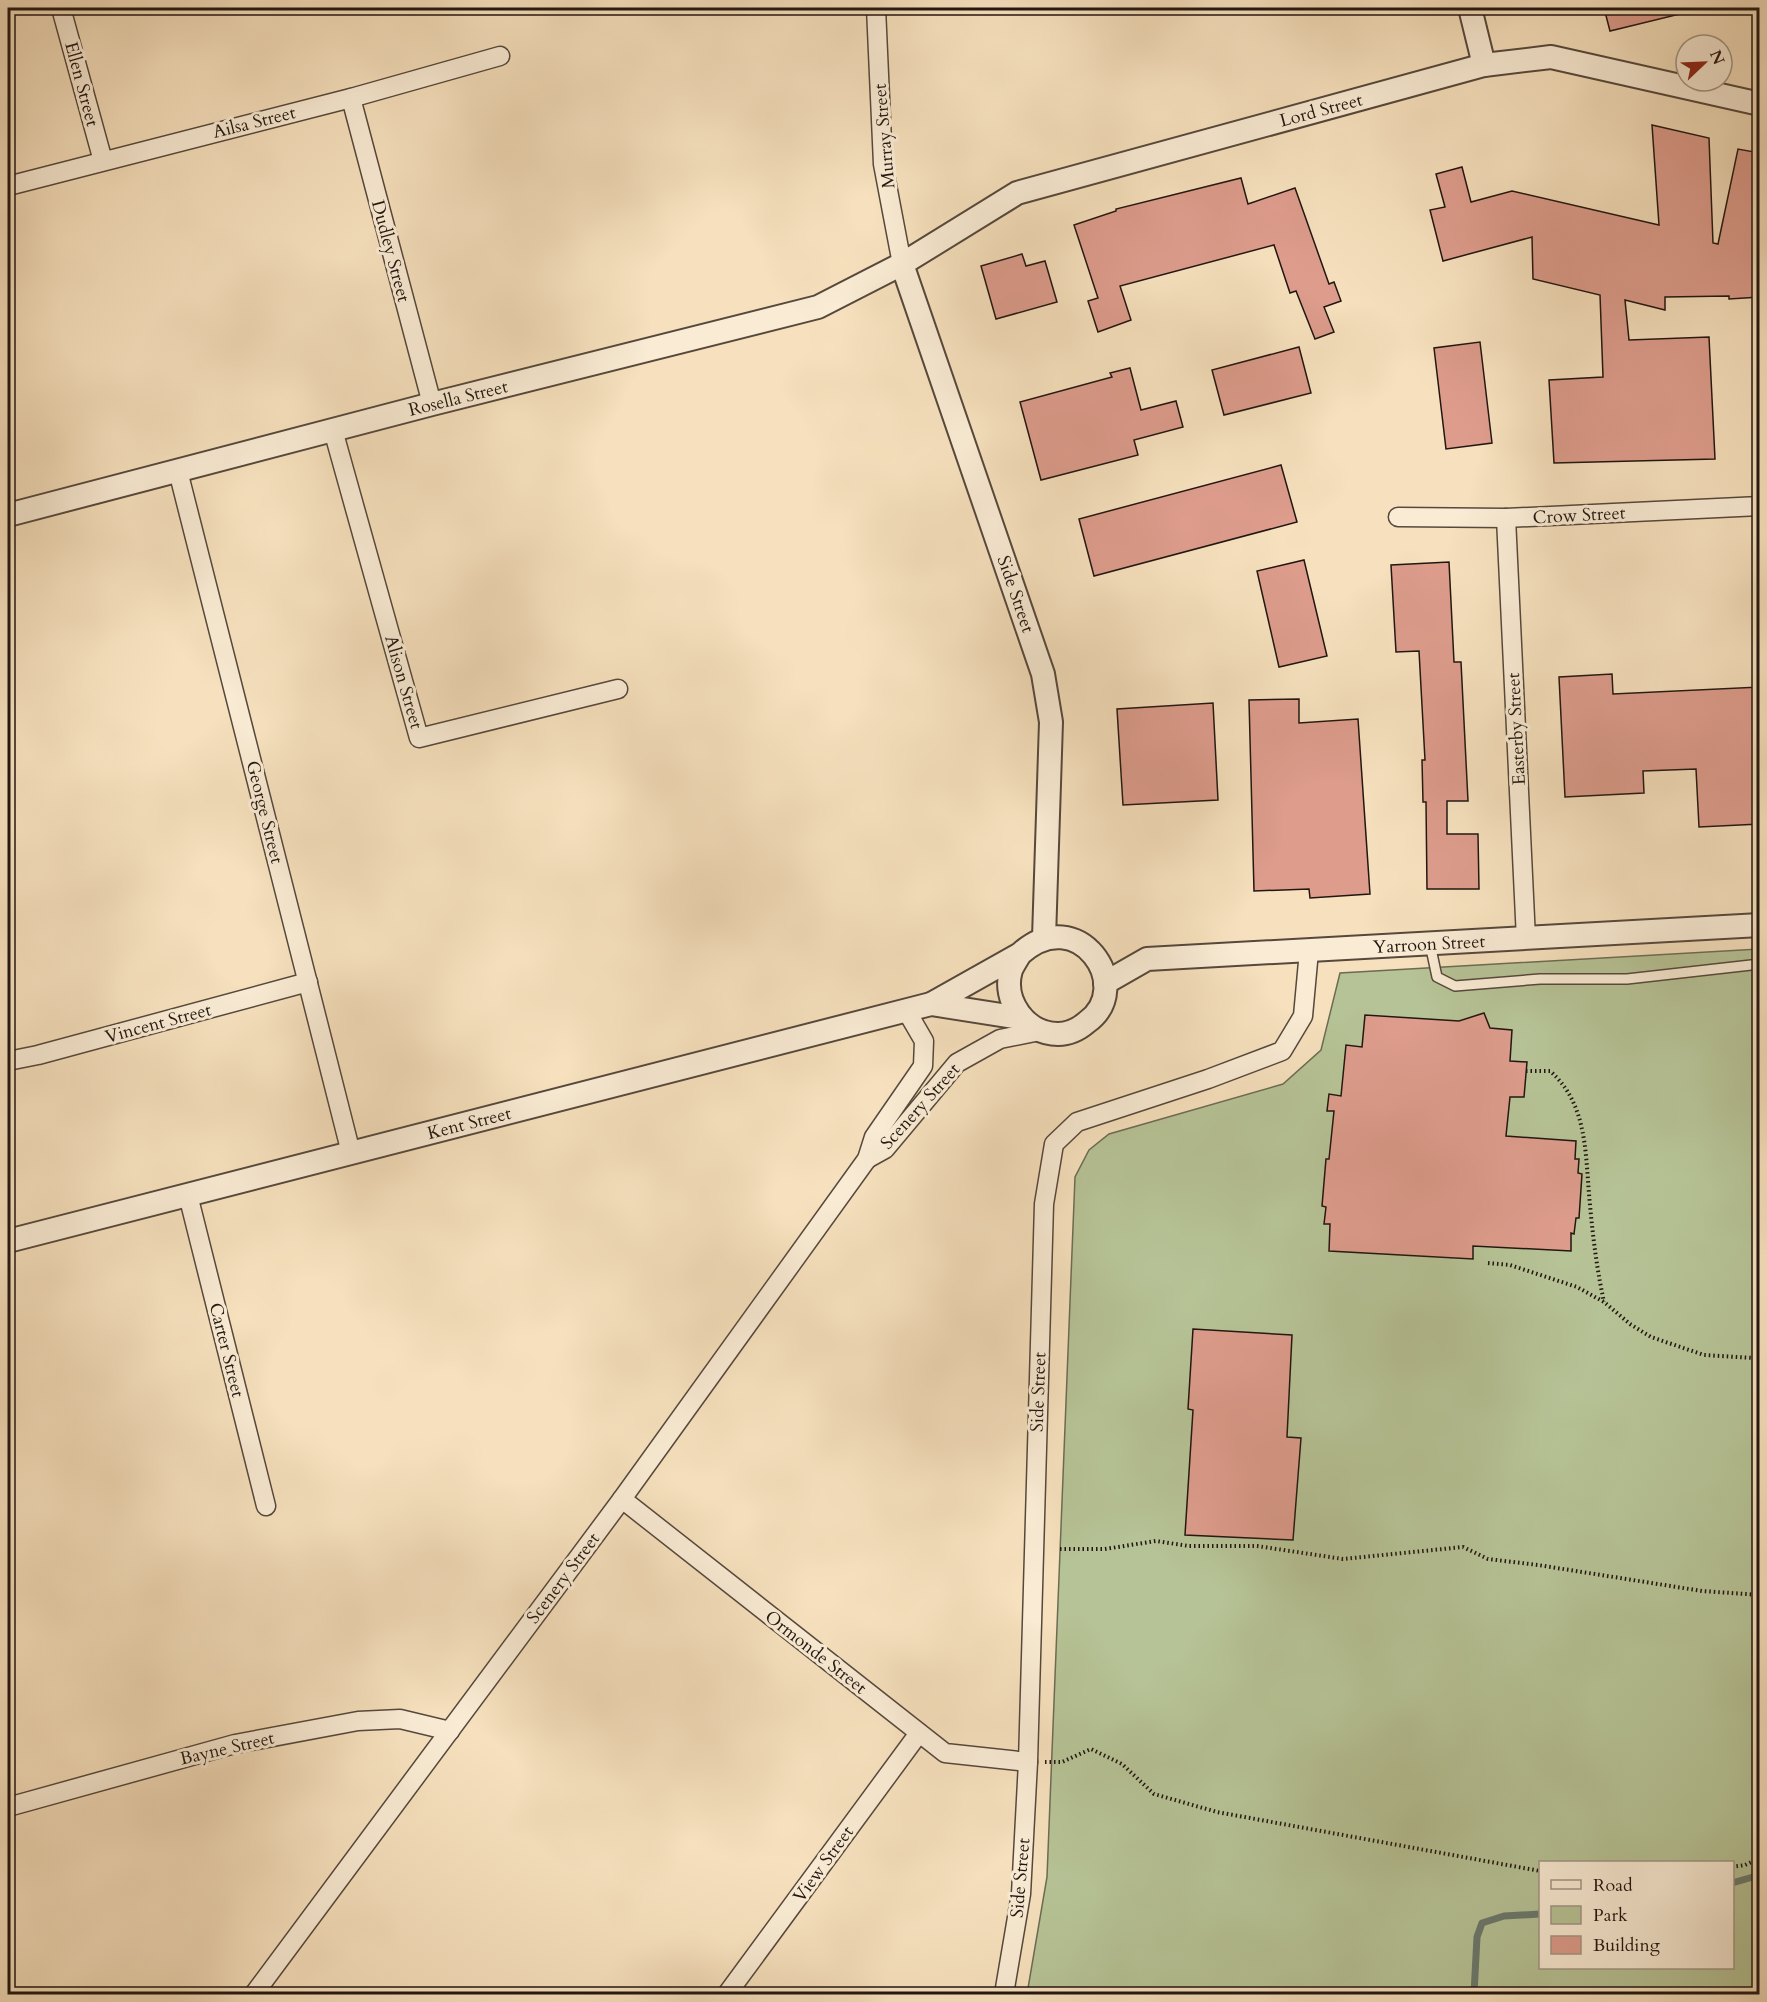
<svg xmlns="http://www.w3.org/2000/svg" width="1767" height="2002" font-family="Cardo,serif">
<rect width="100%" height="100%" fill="#f6e0bd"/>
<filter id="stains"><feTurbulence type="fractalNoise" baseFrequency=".00333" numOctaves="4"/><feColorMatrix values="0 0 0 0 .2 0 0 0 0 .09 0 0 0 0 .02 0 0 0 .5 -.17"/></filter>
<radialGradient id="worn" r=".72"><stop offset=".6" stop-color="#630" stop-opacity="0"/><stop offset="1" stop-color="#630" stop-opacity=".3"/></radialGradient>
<path fill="#b6c396" stroke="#6c6c54" stroke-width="1.5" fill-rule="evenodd" d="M1759 949V1994H1027L1047 1877 1075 1177 1089 1150 1109 1134 1283 1084 1321 1050 1340 973ZM1540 1862H1732V1968H1540Z"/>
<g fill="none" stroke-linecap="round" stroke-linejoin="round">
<g stroke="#6b7a6e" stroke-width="7">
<path d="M1732 1883 1760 1875"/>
<path d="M1474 1994 1477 1937 1482 1923 1504 1916 1540 1914"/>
</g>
</g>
<g fill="#dd9c8c" stroke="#211611" stroke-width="1.5">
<path d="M1604 8H1679L1680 14 1610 31Z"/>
<path d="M1652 125 1709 138 1713 243 1718 244 1738 149 1760 153 1758 215 1760 297 1729 299V296L1665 297V310L1625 300 1629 340 1709 337 1715 459 1554 463 1549 380 1603 377 1600 295 1533 279 1532 237 1443 261 1430 210 1445 207 1436 174 1462 167 1471 202 1512 191 1659 225Z"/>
<path d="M1241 178 1248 204 1295 188 1329 284 1334 282 1341 301 1324 307 1334 332 1315 339 1296 291 1290 293 1274 245 1120 286 1131 320 1098 332 1088 301 1098 298 1074 225 1116 211V209Z"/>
<path d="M1022 254 1026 266 1045 261 1057 302 996 319 981 266Z"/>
<path d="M1480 342 1492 443 1446 449 1434 348Z"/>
<path d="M1299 347 1311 393 1224 415 1212 370Z"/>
<path d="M1130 368 1141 410 1176 401 1183 427 1134 440 1138 455 1041 480 1020 402 1112 377 1110 373Z"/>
<path d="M1281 465 1297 522 1094 576 1079 519Z"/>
<path d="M1304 560 1327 656 1279 667 1257 571Z"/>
<path d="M1449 562 1454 662H1461L1468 801H1447V834H1478L1479 889H1427L1426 802H1423L1422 760H1425L1419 651 1396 652 1391 565Z"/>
<path d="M1612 674 1613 694 1760 687V824L1699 827 1696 769 1643 771 1644 793 1565 797 1559 677Z"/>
<path d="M1299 699V723L1358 719 1370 894 1310 898 1309 889 1254 891 1249 700Z"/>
<path d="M1213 703 1218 800 1123 805 1117 709Z"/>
<path d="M1484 1013 1490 1028 1512 1030 1510 1061 1527 1062 1524 1097H1510L1506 1136 1576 1141 1575 1159H1579L1578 1173 1582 1174 1579 1218H1576L1574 1234 1571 1233V1251L1473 1246V1259L1329 1251 1330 1224H1324L1326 1207 1322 1206 1326 1159H1329L1334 1111H1327L1329 1094 1341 1096 1346 1045 1362 1047 1365 1015 1459 1021Z"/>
<path d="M1193 1329 1292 1335 1287 1437 1301 1438 1293 1540 1185 1535 1193 1410 1188 1409Z"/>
</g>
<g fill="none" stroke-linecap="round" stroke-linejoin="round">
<defs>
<path id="service" d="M1430 944 1437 977 1455 986 1540 979H1627L1760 964"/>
<g id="minor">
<path d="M61 8 103 161"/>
<path d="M876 8 883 164 902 264"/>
<path d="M351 98 432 404"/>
<path d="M8 186 351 98 500 56"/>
<path d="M333 430 419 738 618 689"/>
<path d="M178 471 351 1153"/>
<path d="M1398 517 1506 518 1760 506"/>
<path d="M1506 518 1526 939"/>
<path d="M8 1061 38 1055 308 982"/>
<path d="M867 1159 885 1149 957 1063 1000 1039 1040 1031"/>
<path d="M188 1195 266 1506"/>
<path d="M622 1499 945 1753 1028 1762"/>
<path d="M8 1807 235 1744 358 1721 400 1719 450 1731"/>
<path d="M254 1994 622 1499 867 1159 874 1137 923 1066 924 1041 906 1010"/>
<path d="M727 1994 919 1733"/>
<path d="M1004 1994 1021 1894 1028 1762 1044 1204 1054 1144 1077 1122 1208 1079 1282 1051 1303 1016 1309 951"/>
</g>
<g id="tertiary">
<path d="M1470 8 1484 65"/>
<path d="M902 264 1043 674 1051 722 1044 938"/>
<path d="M8 515 432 404 818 307 902 264 1017 193 1484 65 1551 57 1760 104"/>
<path d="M1105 983 1147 959 1760 925"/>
<path d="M931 1004 1021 1018"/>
<path d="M8 1241 931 1004 1020 954C1078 901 1136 987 1087 1022 1079 1029 1069 1034 1058 1034 1026 1034 1002 1001 1011 970 1013 965 1017 959 1020 954"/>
</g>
</defs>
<use href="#service" stroke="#56483c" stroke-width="12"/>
<use href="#minor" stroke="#56483c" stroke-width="21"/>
<use href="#tertiary" stroke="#56483c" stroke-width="26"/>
<g stroke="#211611" stroke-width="4" stroke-dasharray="1.5 3" stroke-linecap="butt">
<path d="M1526 1071H1550C1589 1105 1585 1157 1590 1205 1593 1238 1597 1270 1604 1302"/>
<path d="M1488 1263 1510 1265 1577 1287 1604 1302 1630 1324 1651 1337 1704 1355 1754 1358 1760 1355"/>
<path d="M1060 1549H1105L1156 1541 1189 1546H1257L1343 1559 1463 1547 1488 1559 1538 1565 1702 1591 1760 1595"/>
<path d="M1045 1762H1062L1091 1749 1122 1764 1154 1794 1217 1812 1540 1871"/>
<path d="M1732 1867 1745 1865 1760 1858"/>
<path d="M1023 1994H1034"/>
</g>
<use href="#service" stroke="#f9ebd4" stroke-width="9"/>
<use href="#minor" stroke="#f9ebd4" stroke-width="18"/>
<use href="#tertiary" stroke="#f9ebd4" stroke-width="22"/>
</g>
<g text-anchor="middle" stroke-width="6" stroke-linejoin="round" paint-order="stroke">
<g font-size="18" fill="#211611" stroke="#f9ebd4">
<text transform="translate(82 84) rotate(75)" y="6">Ellen Street</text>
<text transform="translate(1321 110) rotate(-15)" y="6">Lord Street</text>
<text transform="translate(254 122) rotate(-14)" y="6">Ailsa Street</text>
<text transform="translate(884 136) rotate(-95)" y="6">Murray Street</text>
<text transform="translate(391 251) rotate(75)" y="6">Dudley Street</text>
<text transform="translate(458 398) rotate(-14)" y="6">Rosella Street</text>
<text transform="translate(1579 515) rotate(-3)" y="6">Crow Street</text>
<text transform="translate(1016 594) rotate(71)" y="6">Side Street</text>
<text transform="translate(404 682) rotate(74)" y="6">Alison Street</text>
<text transform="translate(1516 729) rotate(-93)" y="6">Easterby Street</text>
<text transform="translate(265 812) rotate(76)" y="6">George Street</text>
<text transform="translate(1429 944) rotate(-3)" y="6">Yarroon Street</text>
<text transform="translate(158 1023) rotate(-15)" y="6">Vincent Street</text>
<text transform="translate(920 1106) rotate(-48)" y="6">Scenery Street</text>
<text transform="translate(469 1123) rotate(-14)" y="6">Kent Street</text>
<text transform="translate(227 1350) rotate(76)" y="6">Carter Street</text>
<text transform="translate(1038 1392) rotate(-88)" y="6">Side Street</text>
<text transform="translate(563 1578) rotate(-53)" y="6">Scenery Street</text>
<text transform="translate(816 1652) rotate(38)" y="6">Ormonde Street</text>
<text transform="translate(227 1748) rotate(-13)" y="6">Bayne Street</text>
<text transform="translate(823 1864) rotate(-54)" y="6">View Street</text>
<text transform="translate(1020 1878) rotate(-85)" y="6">Side Street</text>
</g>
</g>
<rect width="1767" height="2002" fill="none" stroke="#f6e0bd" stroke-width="30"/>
<rect x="9" y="9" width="1749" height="1984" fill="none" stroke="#211611" stroke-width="3"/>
<rect x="15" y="15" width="1737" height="1972" fill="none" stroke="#211611" stroke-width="1.5"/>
<rect x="1539" y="1861" width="195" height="108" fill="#f9ebd4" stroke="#a39686" stroke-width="1.5"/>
<rect x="1551" y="1880" width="30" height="9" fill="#f9ebd4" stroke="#a39686" stroke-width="1.5"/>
<text x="1593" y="1891" font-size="18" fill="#211611">Road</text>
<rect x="1551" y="1906" width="30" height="18" fill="#b6c396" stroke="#a39686" stroke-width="1.5"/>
<text x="1593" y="1921" font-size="18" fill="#211611">Park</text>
<rect x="1551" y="1936" width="30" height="18" fill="#dd9c8c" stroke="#a39686" stroke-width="1.5"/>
<text x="1593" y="1951" font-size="18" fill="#211611">Building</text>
<g transform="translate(1704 63) rotate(67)"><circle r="28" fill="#f9ebd4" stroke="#a39686" stroke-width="1.5"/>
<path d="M0-4.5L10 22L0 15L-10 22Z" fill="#8f2418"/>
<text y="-9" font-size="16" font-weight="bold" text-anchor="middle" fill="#211611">N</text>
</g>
<rect width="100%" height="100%" filter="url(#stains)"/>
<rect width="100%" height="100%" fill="url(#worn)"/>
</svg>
